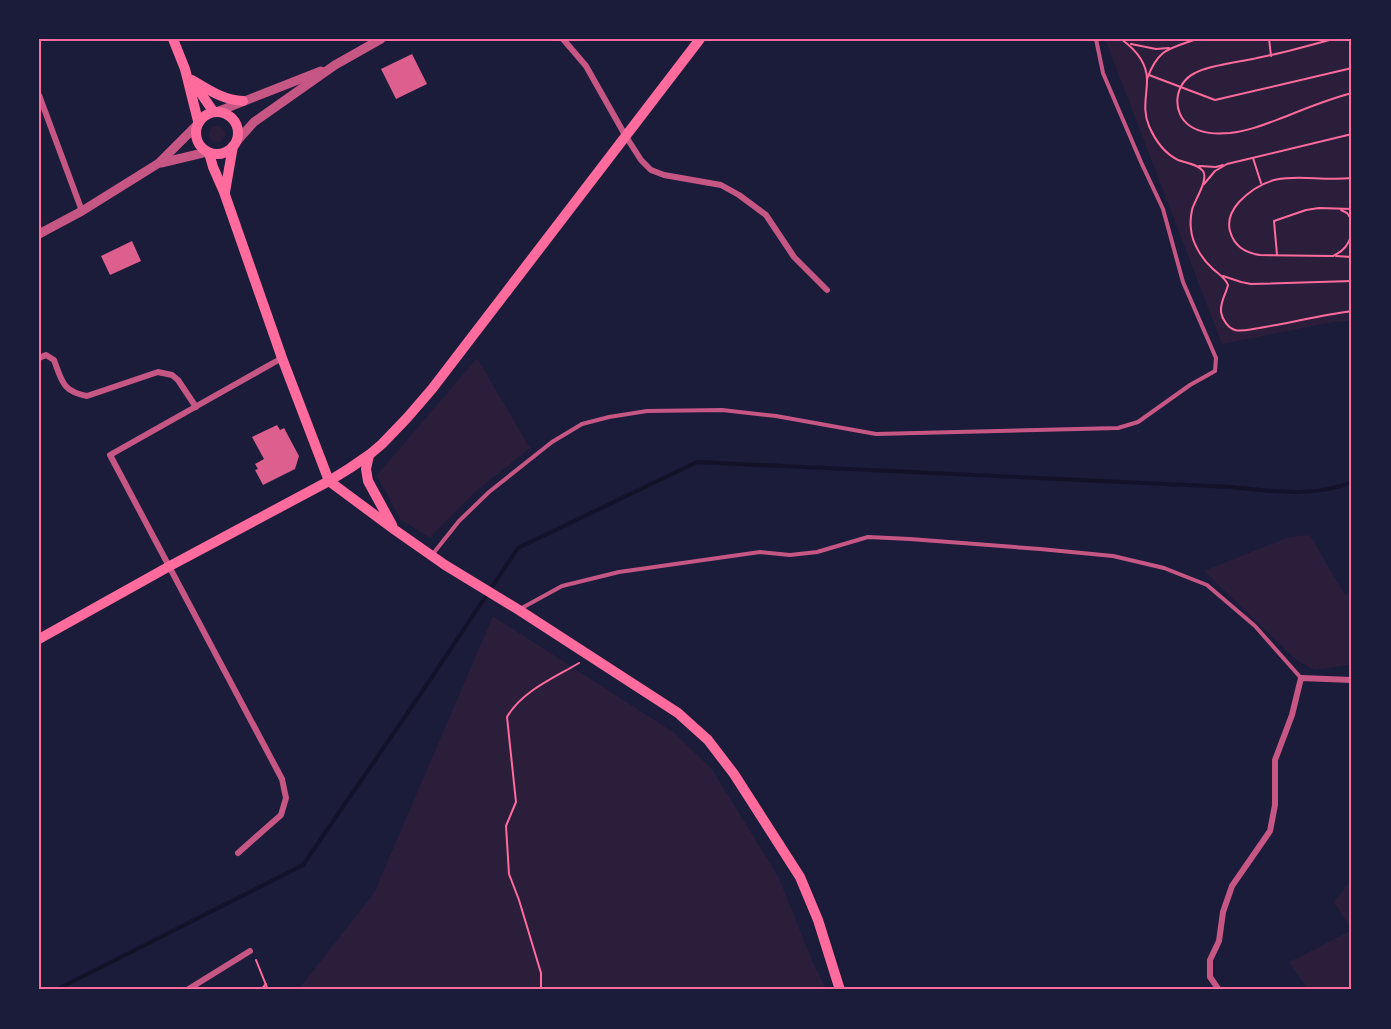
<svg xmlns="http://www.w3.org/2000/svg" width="1391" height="1029" font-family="'PT Sans',sans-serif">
<rect width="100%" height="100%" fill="#1b1b3a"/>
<g fill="#2a1e3b">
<path d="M1105 39H1352V321L1334 322 1222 344Z"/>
<circle cx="217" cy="134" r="8"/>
<path d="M477 358 530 448 474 493 430 538 400 519 377 475Z"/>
<path d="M1310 535 1345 595 1352 591V662L1348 665 1315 670 1296 660 1204 571 1289 537Z"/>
<path d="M493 616 673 732 712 769 779 878 813 963 827 990H298L374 893Z"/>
<path d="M1352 879V990H1308L1289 962 1352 930 1334 902Z"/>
</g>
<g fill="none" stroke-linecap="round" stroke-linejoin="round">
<path stroke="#12122b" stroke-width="4" d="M56 990 303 865 426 686 518 548 697 462 1230 487C1270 491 1314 498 1352 482"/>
</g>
<g fill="#dd5f8e">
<path d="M412 54 427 84 396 99 381 69Z"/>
<path d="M132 241 141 261 110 275 101 256Z"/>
<path d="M277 425 280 430 284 428 299 456 295 469 263 485 255 470 258 469 255 464 264 459 252 437Z"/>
</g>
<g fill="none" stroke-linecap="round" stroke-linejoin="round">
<g stroke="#ff6b9d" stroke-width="2">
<path d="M1121 39C1135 49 1147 62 1147 80 1147 96 1142 110 1149 126 1155 140 1164 153 1178 160 1186 163 1198 164 1203 171 1209 180 1194 201 1192 210 1191 215 1190 223 1191 229 1192 243 1202 259 1212 268 1218 274 1225 277 1228 285 1226 294 1220 302 1221 312 1222 319 1228 328 1235 330 1242 332 1251 329 1259 328 1290 323 1321 315 1352 311"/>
<path d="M1269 39 1271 56"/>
<path d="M1333 39C1308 46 1283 53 1257 58 1240 62 1209 65 1195 73 1174 83 1171 113 1190 126 1202 134 1216 134 1230 133 1250 131 1268 123 1287 116 1309 107 1329 99 1352 93"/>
<path d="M1131 44 1156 49 1169 48"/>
<path d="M1149 75 1215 100 1352 68"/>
<path d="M1147 79C1158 49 1168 49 1197 39"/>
<path d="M1253 158 1261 183"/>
<path d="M1199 166 1216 167 1223 165"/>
<path d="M1352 178C1307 183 1276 164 1239 202 1232 210 1227 220 1230 231 1234 246 1245 253 1260 255L1333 256C1344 251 1348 245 1352 234"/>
<path d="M1204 184 1215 171 1227 164 1352 134"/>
<path d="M1341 210 1347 213 1352 220"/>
<path d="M1277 255 1274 221 1306 210 1319 208 1352 209"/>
<path d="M1336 256 1352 257"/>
<path d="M1223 276 1241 282 1251 284 1352 281"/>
<path d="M256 960 268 990"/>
<path d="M261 990 266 984"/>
<path d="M541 990V973L519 900 509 874 506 826 516 802 507 717C522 691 554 678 579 663"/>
</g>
<g stroke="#c65784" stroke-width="4">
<path d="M432 555 459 521 489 492 552 442 582 424 609 417 647 411 722 410 776 416 876 434 1118 428 1138 422 1190 385 1215 371 1216 358 1183 282 1163 209 1141 162 1103 73 1096 39"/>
<path d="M520 609 562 586 619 572 760 552 790 555 817 552 868 537 910 539 1040 549 1113 556 1164 568 1207 585 1255 626 1301 678"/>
</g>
<g stroke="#c65784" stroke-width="6">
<path d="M563 39 586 66 625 135 641 160 651 170 664 175 721 185 739 195 766 215 794 257 827 290"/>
<path d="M39 95 82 211"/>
<path d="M39 358 46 355 54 360C62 381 62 391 87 396L158 372 172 375 178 380 196 407"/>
<path d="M238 853 281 815 286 798 282 779 110 455 282 358"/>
<path d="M187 990 250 951"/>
<path d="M1219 990 1210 977V960L1219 941 1223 912 1232 886 1270 831 1275 805V760L1292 715 1301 678 1352 680"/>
</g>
<g stroke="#c65784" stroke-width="9">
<path d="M219 111 321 71"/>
<path d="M237 141 254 122 335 65 381 39"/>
<path d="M161 163 207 152"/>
<path d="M39 234 82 211 159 163 196 126"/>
</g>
<g stroke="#ff6b9d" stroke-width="10">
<path d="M173 39 185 69 198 121"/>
<path d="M192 80C209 90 223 100 243 101"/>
<path d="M193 82 213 111"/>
<circle cx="217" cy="133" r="21"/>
<path d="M209 153 213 167 224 192 282 358 329 481 395 530 445 565 519 610 678 713 708 740 734 774 800 877 818 920 840 990"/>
<path d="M225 192 233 146"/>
<path d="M369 455 366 469 368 481 392 525"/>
<path d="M39 639 168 567 329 481 350 468 369 455 382 444 407 418 432 389 700 39"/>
</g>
</g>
<rect width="1391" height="1029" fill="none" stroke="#1b1b3a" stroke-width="81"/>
<rect x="40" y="40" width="1310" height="948" fill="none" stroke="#ff6b9d" stroke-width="2"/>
</svg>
